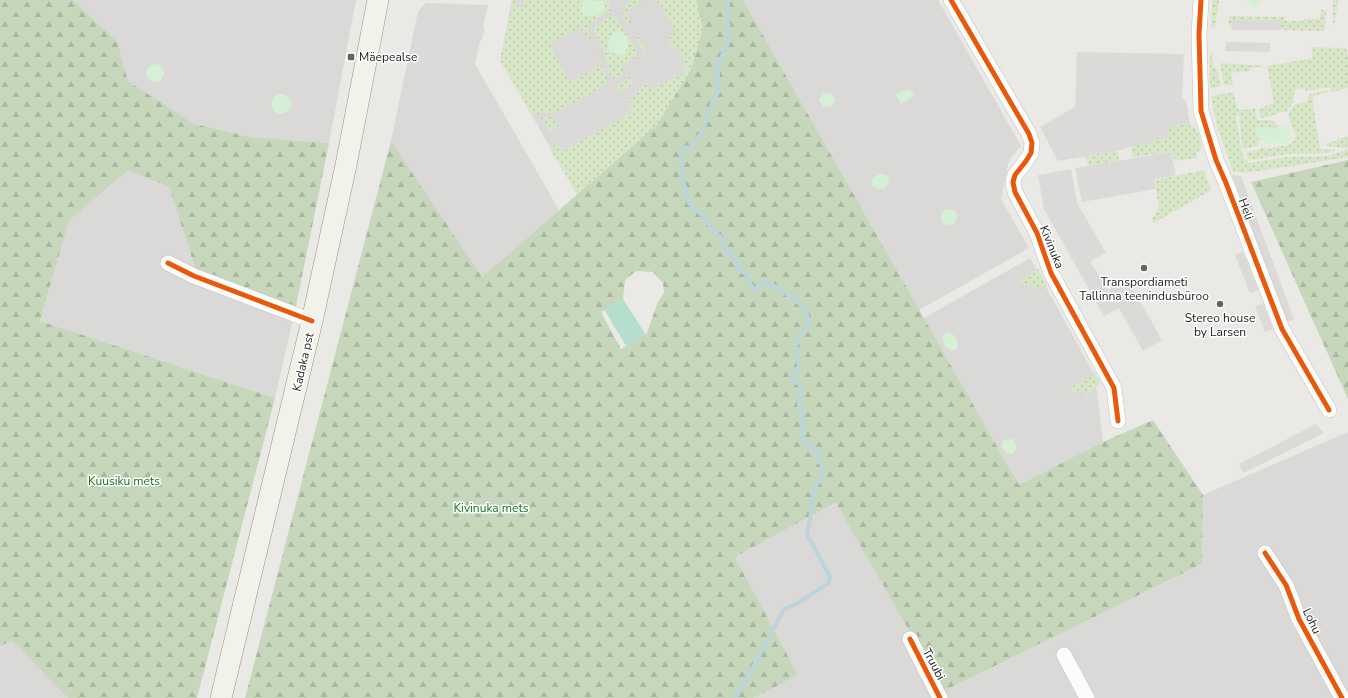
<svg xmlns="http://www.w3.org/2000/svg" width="1348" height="698" font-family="'Nunito Sans',sans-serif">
<defs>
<pattern id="grass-dots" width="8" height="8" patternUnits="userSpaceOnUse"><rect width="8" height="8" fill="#d7e6c6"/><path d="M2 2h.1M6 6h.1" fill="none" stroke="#b8c5aa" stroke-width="1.8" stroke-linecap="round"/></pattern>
<pattern id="forest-firs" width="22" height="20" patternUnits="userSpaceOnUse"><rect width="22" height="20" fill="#c6d7bc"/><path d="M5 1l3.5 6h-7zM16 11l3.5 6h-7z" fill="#aab8a1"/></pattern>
</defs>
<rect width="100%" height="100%" fill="#ebe9e5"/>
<g fill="#dad9d7">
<path d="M74 0H356L329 143 251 137 194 124 128 81 87 33Z"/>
<path d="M512 0H696L691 69 577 194 500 60Z"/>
<path d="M743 0H938L1021 146 1009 160 1001 199 1029 248 919 310Z"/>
<path d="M426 3 488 5 475 64 559 210 482 277 391 141 418 11Z"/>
<path d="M128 170 169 187 197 273 296 306 275 398 40 321 69 221Z"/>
<path d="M1030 258 1095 376 1103 442 1019 485 924 318Z"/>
<path d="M1348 432V698H753L798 675 735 557 792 526 837 503 944 691 1202 564 1203 495Z"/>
<path d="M12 641 68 698H0V646Z"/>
</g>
<g fill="url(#grass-dots)">
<path d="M513 0H517L516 6 523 7 524 0H586L584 1 589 16 603 1 602 0H608L611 7V11C604 15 588 21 588 30 588 33 590 36 591 39L589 41 581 28 549 44 570 82 602 65 595 51 597 50 607 78V84L558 112 542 113 533 116 500 60Z"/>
<path d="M630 0H645L625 12 632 23C626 25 622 17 621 12L626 7Z"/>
<path d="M656 0H696L703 29 691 69 657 125 577 194 550 149 558 144 563 151 632 112 628 105 629 102 645 83H647L652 90 687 71 683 63 684 60 679 50 674 49 670 43 668 37 676 32Z"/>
<path d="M1212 0H1219L1215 27 1211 28Z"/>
<path d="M1333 0H1338L1337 10 1333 30Z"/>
<path d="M1321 10H1325L1326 12 1325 31 1283 30 1281 27 1232 21 1231 25H1228L1229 16 1285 17V21H1303L1304 19H1320Z"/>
<path d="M611 16H616L637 52V57L621 66 623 70V75L616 79 612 78 608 68 604 52 593 29 595 26Z"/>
<path d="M638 34 647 51 645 52 643 51 636 37Z"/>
<path d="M1311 47 1346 48 1348 55V88L1331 92 1330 87 1307 91 1301 88 1297 89 1294 92V101L1286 112H1279L1272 116 1261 118 1258 109 1274 103 1267 66 1250 68V71L1231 73 1233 85H1224L1220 63 1267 66 1313 58Z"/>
<path d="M1210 52H1211L1214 56H1212L1213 67H1216L1221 85 1220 87 1210 88Z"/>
<path d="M632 76C634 83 628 92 620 91L616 85Z"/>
<path d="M1328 90V92L1316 95V96L1313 97V104L1320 149 1336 150 1329 153 1288 154 1251 160 1248 158 1247 154 1248 152 1257 150 1262 147 1270 149C1281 142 1289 152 1296 136 1293 130 1291 122 1288 115L1295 104 1306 102 1310 94Z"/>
<path d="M1233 92 1238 110 1255 109 1257 119 1258 120H1272L1278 126 1274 130C1270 127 1263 126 1258 128L1256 135 1260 140 1257 146 1243 149 1239 119H1240L1238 111 1236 118 1243 157 1249 163 1288 157 1329 156 1348 149V157L1280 168 1243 173 1233 171 1217 126 1211 96Z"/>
<path d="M548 116 552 117 558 123V127L550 132 541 118Z"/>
<path d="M1190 123 1191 127H1194C1199 133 1202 142 1201 149L1196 154 1197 158 1175 161 1171 152 1134 157 1132 156 1131 149 1132 147 1167 128 1168 127Z"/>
<path d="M1348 137V146L1343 148 1326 146V143L1337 141V139Z"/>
<path d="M1116 151 1118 153 1119 159 1117 161 1088 166 1086 156Z"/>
<path d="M1204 170 1211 190 1154 223 1152 219 1159 207 1154 181 1155 180Z"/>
<path d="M1038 269 1047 285 1035 291 1030 283 1023 287 1019 285V280Z"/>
<path d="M1096 374 1100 383 1092 390 1088 399 1083 390 1076 394H1073L1071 393 1072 387Z"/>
</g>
<g fill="url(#forest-firs)" fill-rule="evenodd">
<path d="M0 0H73L117 42 128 81 194 124 251 137 329 143 296 306 197 273 169 187 128 170 69 221 40 321 275 398 197 698H68L12 641 0 646Z"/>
<path d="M696 0H743L1019 485 1103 442 1153 420 1203 495 1202 564 944 691 836 503 792 526 735 557 798 675 753 698H245L391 141 482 277 657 125 691 69 703 29ZM636 271 653 272 663 283 664 293 658 302 646 335 621 349 601 312 623 299 625 280Z"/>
<path d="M1348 160V399L1251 182Z"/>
</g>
<g fill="#d5f0d5">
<path d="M586 0 603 1 605 8C600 17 592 18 582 14L581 7 584 1Z"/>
<path d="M1247 0H1260V3L1256 7H1252Z"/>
<path d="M620 31C629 37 629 45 625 54L619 56 609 51 608 40 615 32Z"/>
<circle cx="155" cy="73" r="9"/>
<path d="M910 89 914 96 901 104 896 94 903 90 904 92Z"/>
<path d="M824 93 832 94 836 100 832 106 823 107 819 100Z"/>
<circle cx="281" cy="104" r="10"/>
<path d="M1281 125C1289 125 1293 132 1291 139L1285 144H1280L1276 141C1269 146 1266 145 1261 140 1257 137 1256 137 1256 131L1260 127 1270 128 1274 129Z"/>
<path d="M881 174 886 175 889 177C889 186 885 189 877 189L871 185C871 178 875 176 881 174Z"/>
<circle cx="949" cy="217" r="8"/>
<path d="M948 332 955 336 958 343 957 349 952 351C944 347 943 343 943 334Z"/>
<path d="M1013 439 1017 447 1013 454 1006 453 1001 445 1004 440Z"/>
</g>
<path fill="#b4dfcd" d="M623 299 646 335 626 346 604 309Z"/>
<g fill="#dbdad9">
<path d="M896 0H933L935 4 934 8 937 14 902 34 899 28 894 27 888 17 890 15V12L886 6Z"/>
<path d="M430 5 480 15 478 25 479 27 485 28 482 40 437 32 413 142 406 140 408 134 406 131 401 130 425 15 427 14 429 12Z"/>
<path d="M253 13 262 16 260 31 250 29Z"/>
<path d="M330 19 339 21 336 40 327 38Z"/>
<path d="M1232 20 1281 21V30H1231Z"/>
<path d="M942 22 945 28 949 30 954 39V44L957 50 922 70 918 63 914 62 909 52 910 51V48L907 42Z"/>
<path d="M1226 42 1270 43V52L1225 51Z"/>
<path d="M670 43 674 49 679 50 684 60 683 63 687 71 652 90 647 83H645L629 102 628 105 632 112 563 151 559 145 556 144 549 133 558 127V124L556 119 616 85 620 91 623 92 628 89 632 83 633 78 627 68Z"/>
<path d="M1077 52 1184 54 1182 98 1186 101 1190 123 1168 127 1169 137 1116 151 1058 161 1040 127 1075 107Z"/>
<path d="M963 60 966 65 971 67 976 77V82L978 87 944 108 940 102 936 100 930 90 932 86 928 79Z"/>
<path d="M988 104 991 109 996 112 1004 132 969 151 965 145H960L955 135 957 132 953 124Z"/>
<path d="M1171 152 1176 175 1156 179 1154 181 1155 189 1082 202 1075 168Z"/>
<path d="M986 154 1002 182 963 203 958 197H954L950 189 952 185 951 183 947 174Z"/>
<path d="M1071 169 1077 203 1106 253 1092 260 1091 263 1108 290 1128 280 1162 340 1143 351 1119 308 1104 316 1044 209 1038 175Z"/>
<path d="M1232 175 1241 176 1294 319 1287 322 1250 228Z"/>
<path d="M533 181 552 203 480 266 466 248 467 244 463 238 524 183Z"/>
<path d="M937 243 960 285 941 296 938 295 932 298 909 259 915 256 917 254 916 250 926 245 928 247H932Z"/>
<path d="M1243 252 1258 290 1250 293 1235 255Z"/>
<path d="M1030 283 1044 309 1038 312V317L1027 323 1024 320 1017 324 1010 311 1016 308V306L1015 303H1013L1007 307 1002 298Z"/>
<path d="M1263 304 1273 329 1265 332 1255 306Z"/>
<path d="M1069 333 1077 346 1071 349V352L1074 353 1079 349 1084 359 1078 362 1077 367 1067 373 1064 370 1056 374 1052 365 1057 362 1058 358H1055L1049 361 1042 348Z"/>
<path d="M1083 390 1088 399 1082 402 1081 406H1085L1090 403 1097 416 1091 420 1090 425 1081 430 1077 428 1069 432 1062 419 1068 415 1069 412 1066 411 1060 415 1055 405Z"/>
<path d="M1316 424 1324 433 1243 473 1239 464Z"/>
</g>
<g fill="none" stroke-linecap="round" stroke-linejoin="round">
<path stroke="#bbd5dc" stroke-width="4" d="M724 0 728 5V10L729 41 718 64V92L707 114 703 132 695 140 691 147 685 148 682 150 680 162C684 169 684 173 681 181L687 190V198L689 203 704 217 713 231 721 237 727 253 735 257 736 263 739 270 746 274 752 287 758 290 765 282C776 286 798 300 805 310 808 314 808 321 809 326L800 333 796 345 799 367 792 379 801 386C801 393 800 399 799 405 799 410 803 415 803 420 802 434 798 437 810 448H815L819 454 818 459 822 466 824 473 816 486 813 498 811 502 812 508 807 534 830 577 829 583 796 604 784 609 750 673 734 698"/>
<defs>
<g id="minor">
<path d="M951 0 1029 134 1032 143 1031 153 1026 161 1015 175 1013 182 1015 192 1037 233 1051 273 1114 388 1118 421"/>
<path d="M1201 0 1199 34 1201 111 1216 160 1226 183 1282 329 1329 410"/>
<path d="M168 263 194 276 312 321"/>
<path d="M1265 553 1286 585 1299 619 1342 698"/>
<path d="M910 639 940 698"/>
<path d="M1064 655 1087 698"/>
</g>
<path id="secondary" d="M221 698 312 321 346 165 378 0"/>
</defs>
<use href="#minor" stroke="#c2c1c0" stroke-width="16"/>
<use href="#secondary" stroke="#91937f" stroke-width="22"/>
<use href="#minor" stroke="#fcfcfb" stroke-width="15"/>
<use href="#secondary" stroke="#f2f2ea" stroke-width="21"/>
<defs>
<g id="cycleway">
<path d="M951 0 1029 134 1032 143 1031 153 1026 161 1015 175 1013 182 1015 192 1037 233 1051 273 1114 388 1118 421"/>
<path d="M1201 0 1199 34 1201 111 1216 160 1226 183 1282 329 1329 410"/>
<path d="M168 263 194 276 312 321"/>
<path d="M1265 553 1286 585 1299 619 1342 698"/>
<path d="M910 639 940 698"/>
</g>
</defs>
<use href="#cycleway" stroke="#fff" stroke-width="8"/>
<use href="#cycleway" stroke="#e8590c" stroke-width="5"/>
</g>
<g fill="#656463" stroke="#fff" stroke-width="1.5">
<rect x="347" y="53" width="8" height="8" rx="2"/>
<circle cx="1144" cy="268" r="4"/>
<circle cx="1220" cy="304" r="4"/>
</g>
<g text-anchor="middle" stroke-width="3" stroke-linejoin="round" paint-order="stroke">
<g font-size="12" fill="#1d1d1d" stroke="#fff">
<text x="359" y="61" text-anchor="start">Mäepealse</text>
<text x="1144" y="286">Transpordiameti<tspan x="1144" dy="14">Tallinna teenindusbüroo</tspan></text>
<text x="1220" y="322">Stereo house<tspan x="1220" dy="14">by Larsen</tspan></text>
</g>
<g font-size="12" fill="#1d1d1d" stroke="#fff">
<text transform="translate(1246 209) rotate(70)" y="4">Heli</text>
<text transform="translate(1052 247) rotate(68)" y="4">Kivinuka</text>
<text transform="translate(303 362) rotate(-77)" y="4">Kadaka pst</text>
<text transform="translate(1312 621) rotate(64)" y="4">Lohu</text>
<text transform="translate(934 664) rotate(62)" y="4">Truubi</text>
</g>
<g font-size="12" fill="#14721d" stroke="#fff">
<text x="124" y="485">Kuusiku mets</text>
<text x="491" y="512">Kivinuka mets</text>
</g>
</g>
</svg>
